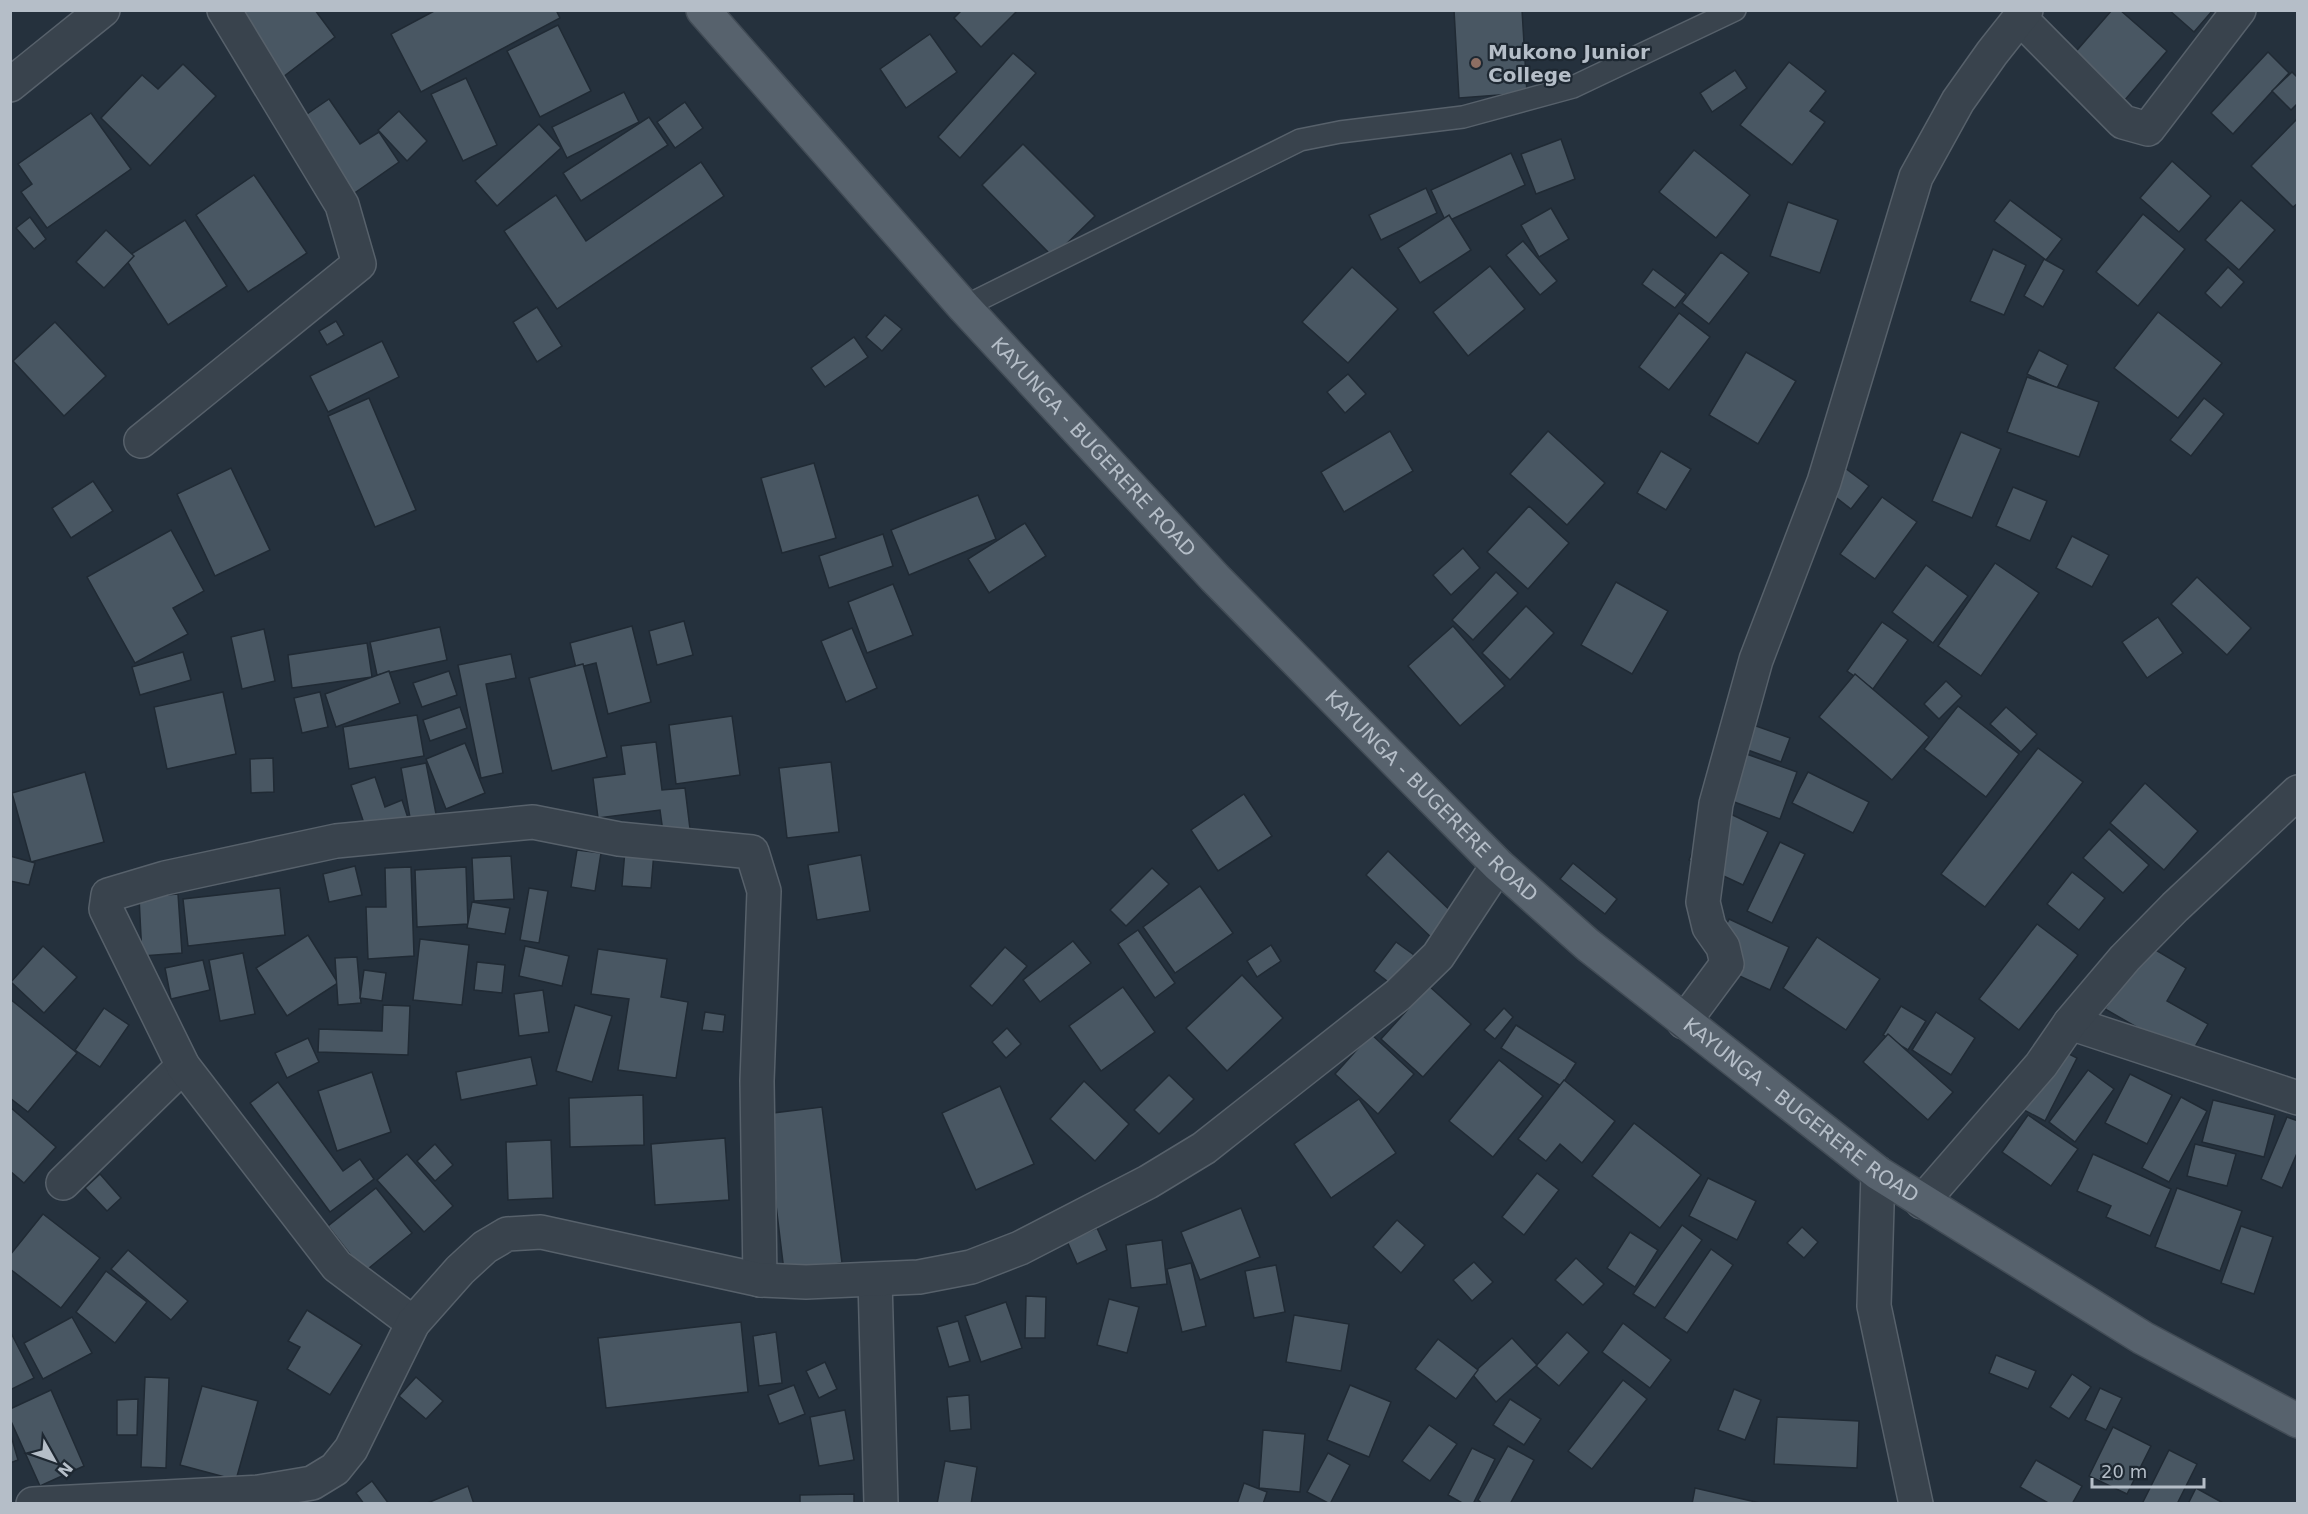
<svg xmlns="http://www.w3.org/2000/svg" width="2308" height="1514" font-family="'DejaVu Sans',sans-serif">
<rect width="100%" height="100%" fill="#25313d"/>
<g fill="#495763" stroke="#202a34" stroke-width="1.5">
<path d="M233 10H315L335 37 283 77Z"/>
<path d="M436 10H556L560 18 421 92 391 34Z"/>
<path d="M962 10H1018L981 47 954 18Z"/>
<path d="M1454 10H1522L1527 93 1459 98Z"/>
<path d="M2112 10H2120L2167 51 2124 101 2072 56Z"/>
<path d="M2169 10H2213L2194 32Z"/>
<path d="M558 25 591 91 540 117 507 51Z"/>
<path d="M930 34 957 72 906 108 880 69Z"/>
<path d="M2268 52 2289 73 2233 134 2211 113Z"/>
<path d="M1013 53 1036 73 960 158 938 137Z"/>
<path d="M1789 62 1826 91 1810 111 1825 122 1792 165 1740 125Z"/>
<path d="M183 64 216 96 150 166 101 118 142 75 158 89Z"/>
<path d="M1735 70 1747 88 1712 112 1700 93Z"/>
<path d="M2292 72 2298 78V103L2291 110 2272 91Z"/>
<path d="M466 78 497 145 463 161 431 94Z"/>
<path d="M624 92 639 122 567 158 552 127Z"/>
<path d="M329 99 360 144 379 132 399 162 343 201 291 125Z"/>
<path d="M685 102 703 128 675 148 657 122Z"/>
<path d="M399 111 427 141 407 161 378 130Z"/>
<path d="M91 113 131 169 47 228 21 192 32 184 18 164Z"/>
<path d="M649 117 668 145 581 201 563 173Z"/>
<path d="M2298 118V203L2293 207 2251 166Z"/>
<path d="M539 124 561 148 497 206 475 181Z"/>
<path d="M1561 139 1575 179 1536 194 1521 154Z"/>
<path d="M1023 144 1095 216 1053 257 982 185Z"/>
<path d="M1694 150 1750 195 1716 238 1659 192Z"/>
<path d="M1511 153 1525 185 1446 222 1431 190Z"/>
<path d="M2172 161 2211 196 2179 232 2140 198Z"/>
<path d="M701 162 724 196 557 309 504 231 556 195 586 241Z"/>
<path d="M254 175 307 253 248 292 196 215Z"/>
<path d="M1426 188 1437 213 1381 240 1369 215Z"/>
<path d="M2010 200 2062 239 2046 260 1994 221Z"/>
<path d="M2241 200 2275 230 2239 270 2205 240Z"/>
<path d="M1788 202 1838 220 1820 273 1770 256Z"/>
<path d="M1551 208 1569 239 1539 257 1521 225Z"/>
<path d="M2143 214 2185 249 2138 306 2096 272Z"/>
<path d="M1449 215 1471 250 1420 283 1398 248Z"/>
<path d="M30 217 46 239 34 249 16 228Z"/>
<path d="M185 220 227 286 168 325 125 258Z"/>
<path d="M106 230 134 256 104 288 76 262Z"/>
<path d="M1523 241 1557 281 1540 295 1506 255Z"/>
<path d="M1993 249 2026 265 2004 315 1970 301Z"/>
<path d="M1721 252 1749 273 1709 324 1682 303Z"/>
<path d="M2044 259 2064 270 2043 307 2024 296Z"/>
<path d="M1490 266 1525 309 1468 356 1433 312Z"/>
<path d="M1352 267 1398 309 1348 363 1302 322Z"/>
<path d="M2228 267 2244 282 2221 308 2205 293Z"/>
<path d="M1653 269 1686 294 1675 308 1642 284Z"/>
<path d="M537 307 562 346 537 362 513 322Z"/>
<path d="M2158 312 2222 363 2178 418 2114 368Z"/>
<path d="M1679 313 1710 337 1669 390 1639 367Z"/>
<path d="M885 315 902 329 882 351 866 337Z"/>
<path d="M336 321 344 335 327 345 319 331Z"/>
<path d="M55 322 106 376 64 416 13 361Z"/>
<path d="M854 337 868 357 825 387 811 368Z"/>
<path d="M382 341 399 377 328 412 310 376Z"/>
<path d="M2039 350 2068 365 2057 388 2027 374Z"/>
<path d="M1746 352 1796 381 1758 444 1709 415Z"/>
<path d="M1348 374 1366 394 1345 413 1327 392Z"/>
<path d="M2027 377 2099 402 2079 457 2007 432Z"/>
<path d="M369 398 416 510 375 527 328 416Z"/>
<path d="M2204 398 2224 414 2191 456 2170 440Z"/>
<path d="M1390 431 1413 471 1344 512 1321 472Z"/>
<path d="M1548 431 1605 483 1567 525 1510 474Z"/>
<path d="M1961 432 2001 449 1972 518 1932 501Z"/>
<path d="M1661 451 1691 469 1666 510 1637 493Z"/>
<path d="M814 463 836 538 782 553 761 478Z"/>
<path d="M1841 465 1869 486 1851 509 1824 488Z"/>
<path d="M231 468 270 550 215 576 177 494Z"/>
<path d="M93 481 113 511 71 538 52 508Z"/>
<path d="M2013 487 2047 501 2030 541 1996 526Z"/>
<path d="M978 495 996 539 909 575 891 530Z"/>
<path d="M1882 497 1917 522 1875 579 1840 554Z"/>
<path d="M1529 506 1569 543 1528 589 1487 552Z"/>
<path d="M1025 523 1046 556 989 593 968 559Z"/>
<path d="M171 530 204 591 173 608 188 634 135 663 87 577Z"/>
<path d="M883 534 893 566 829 588 819 556Z"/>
<path d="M2072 536 2109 555 2092 587 2056 568Z"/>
<path d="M1463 548 1480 568 1451 595 1433 575Z"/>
<path d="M1995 563 2039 593 1981 676 1938 646Z"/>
<path d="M1926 565 1968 596 1933 643 1892 612Z"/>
<path d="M1496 572 1518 593 1473 640 1452 620Z"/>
<path d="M2197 577 2251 628 2227 655 2171 604Z"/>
<path d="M1616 582 1668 611 1632 674 1581 645Z"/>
<path d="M893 584 913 635 867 653 848 602Z"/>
<path d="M1526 606 1554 633 1510 680 1482 653Z"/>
<path d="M2158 617 2183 653 2147 678 2122 642Z"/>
<path d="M684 621 693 655 657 665 649 631Z"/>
<path d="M1882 622 1908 640 1873 689 1847 671Z"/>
<path d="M632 626 651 702 608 714 596 663 576 668 570 643Z"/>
<path d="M1453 626 1505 686 1460 726 1408 666Z"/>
<path d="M440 627 447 660 377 675 370 642Z"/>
<path d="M852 628 877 688 846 702 821 641Z"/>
<path d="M264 629 275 681 242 689 231 637Z"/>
<path d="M367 643 372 677 292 688 288 655Z"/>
<path d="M183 652 191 680 140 695 132 667Z"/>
<path d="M511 654 516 678 486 684 503 773 481 778 458 665Z"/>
<path d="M583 664 607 757 552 771 529 678Z"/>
<path d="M389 671 400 703 336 727 325 694Z"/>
<path d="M449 671 457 695 422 707 413 683Z"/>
<path d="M1855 674 1929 737 1892 780 1819 717Z"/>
<path d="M1946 681 1962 696 1939 719 1924 704Z"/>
<path d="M223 692 236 754 167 769 154 707Z"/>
<path d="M320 692 328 727 302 733 294 698Z"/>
<path d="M1958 706 2019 754 1986 797 1924 749Z"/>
<path d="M460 707 467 728 430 741 423 720Z"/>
<path d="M2006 707 2037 734 2021 752 1990 724Z"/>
<path d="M417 715 424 756 349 769 343 727Z"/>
<path d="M732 716 740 775 676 784 669 725Z"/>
<path d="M1739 720 1790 738 1781 762 1731 744Z"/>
<path d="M656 742 662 790 685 788 690 829 663 832 660 810 598 818 593 778 625 774 621 746Z"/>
<path d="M465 743 485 793 446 809 426 759Z"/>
<path d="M2038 748 2083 782 1985 907 1941 874Z"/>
<path d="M1738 751 1797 772 1780 819 1721 797Z"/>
<path d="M273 758 274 792 251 793 250 759Z"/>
<path d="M831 762 839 832 787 838 779 768Z"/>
<path d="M426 763 439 829 413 834 401 768Z"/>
<path d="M85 772 104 842 31 862 12 793Z"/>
<path d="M1808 772 1869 802 1853 833 1792 803Z"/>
<path d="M375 777 385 807 402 800 411 827 370 841 351 785Z"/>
<path d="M2145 783 2198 831 2164 870 2110 823Z"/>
<path d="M1244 794 1272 836 1218 871 1191 830Z"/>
<path d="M1714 806 1768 832 1743 885 1689 860Z"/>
<path d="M2109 829 2149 865 2123 893 2083 858Z"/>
<path d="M1780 842 1805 854 1772 923 1747 911Z"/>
<path d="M577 850 601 853 595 891 571 887Z"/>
<path d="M625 850 654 852 651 888 622 886Z"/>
<path d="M1388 851 1458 918 1435 941 1366 875Z"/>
<path d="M861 855 870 911 817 920 808 865Z"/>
<path d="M10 856 35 863 29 885 10 881Z"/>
<path d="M511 856 514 899 474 901 472 858Z"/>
<path d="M1573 863 1617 899 1605 914 1560 879Z"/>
<path d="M355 866 362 895 329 902 323 874Z"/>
<path d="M411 867 414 956 368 959 366 907H386L385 868Z"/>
<path d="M466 867 468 924 417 927 415 870Z"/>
<path d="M1152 868 1169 884 1126 926 1110 910Z"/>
<path d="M2072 872 2105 898 2079 930 2047 904Z"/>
<path d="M1200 886 1233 933 1175 973 1143 927Z"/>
<path d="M280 888 285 935 188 946 183 899Z"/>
<path d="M529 888 548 891 539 943 520 940Z"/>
<path d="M178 894 182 953 142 956 139 897Z"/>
<path d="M472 902 510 908 505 934 467 928Z"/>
<path d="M1729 919 1789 947 1770 990 1709 962Z"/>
<path d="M2037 924 2078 955 2019 1030 1979 999Z"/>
<path d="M1138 930 1175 983 1155 998 1118 944Z"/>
<path d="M308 935 338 983 287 1016 256 968Z"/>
<path d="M1817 937 1880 979 1846 1030 1783 988Z"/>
<path d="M420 939 469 945 462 1005 413 1000Z"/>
<path d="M1073 941 1091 963 1040 1002 1023 980Z"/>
<path d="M1396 942 1414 955 1391 984 1374 971Z"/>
<path d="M2144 943 2186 968 2167 1001 2208 1024 2189 1057 2105 1009Z"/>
<path d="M1271 945 1281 961 1257 977 1247 961Z"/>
<path d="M43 946 77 977 44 1013 11 982Z"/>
<path d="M525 946 569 956 562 986 519 976Z"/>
<path d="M1005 947 1027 966 992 1006 970 986Z"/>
<path d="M598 949 667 959 661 997 688 1002 676 1078 618 1070 629 999 591 994Z"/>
<path d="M243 953 255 1014 220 1021 209 960Z"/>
<path d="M357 957 361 1003 338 1005 335 958Z"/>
<path d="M203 960 210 990 171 999 165 968Z"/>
<path d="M477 962 505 965 502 993 474 990Z"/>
<path d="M364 970 386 973 382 1001 360 998Z"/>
<path d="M1242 975 1283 1018 1227 1071 1186 1028Z"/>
<path d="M1429 986 1471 1024 1423 1077 1381 1039Z"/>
<path d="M1123 987 1155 1032 1101 1071 1069 1026Z"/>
<path d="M543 990 549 1032 519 1036 514 994Z"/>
<path d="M10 999 77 1053 28 1112 10 1098Z"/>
<path d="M383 1005 410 1006 408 1055 318 1052 319 1029 382 1031Z"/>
<path d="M575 1005 612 1016 592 1082 556 1071Z"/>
<path d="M1901 1006 1926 1021 1908 1050 1883 1035Z"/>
<path d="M104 1008 129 1025 100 1067 75 1050Z"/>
<path d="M1504 1008 1513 1017 1495 1039 1484 1030Z"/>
<path d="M705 1012 725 1015 723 1032 702 1030Z"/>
<path d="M1936 1012 1975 1038 1951 1075 1912 1050Z"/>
<path d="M1516 1025 1576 1063 1561 1086 1501 1048Z"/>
<path d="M1007 1028 1021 1044 1006 1058 992 1042Z"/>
<path d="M1371 1034 1414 1074 1378 1114 1335 1074Z"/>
<path d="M1888 1034 1953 1092 1928 1120 1863 1062Z"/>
<path d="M308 1038 319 1062 287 1078 275 1053Z"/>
<path d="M2057 1048 2077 1058 2045 1121 2024 1110Z"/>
<path d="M531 1057 537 1085 461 1100 456 1072Z"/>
<path d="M1499 1060 1543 1096 1493 1157 1449 1121Z"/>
<path d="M2088 1070 2114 1089 2075 1142 2049 1122Z"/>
<path d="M372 1072 391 1132 337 1151 318 1091Z"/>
<path d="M2130 1074 2172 1095 2147 1144 2105 1123Z"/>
<path d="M1169 1075 1194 1099 1159 1134 1134 1110Z"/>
<path d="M1564 1080 1615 1121 1582 1163 1560 1144 1546 1161 1518 1139Z"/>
<path d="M1084 1081 1129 1124 1095 1161 1050 1119Z"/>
<path d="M278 1082 343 1171 360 1159 374 1179 330 1212 250 1103Z"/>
<path d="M1000 1086 1034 1164 976 1190 942 1113Z"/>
<path d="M643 1095 644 1145 570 1147 569 1098Z"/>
<path d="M2181 1097 2207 1111 2169 1182 2142 1168Z"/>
<path d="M1359 1099 1396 1153 1331 1198 1294 1144Z"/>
<path d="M2213 1100 2275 1115 2264 1157 2202 1142Z"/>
<path d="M10 1107 56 1147 24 1183 10 1171Z"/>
<path d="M822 1107 842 1263 784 1271 765 1114Z"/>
<path d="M2028 1115 2078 1149 2051 1186 2002 1152Z"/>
<path d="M2287 1117 2298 1121V1151L2282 1188 2261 1179Z"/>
<path d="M1634 1123 1701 1175 1660 1228 1592 1176Z"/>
<path d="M725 1138 729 1200 655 1205 651 1144Z"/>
<path d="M551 1140 553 1198 508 1200 506 1142Z"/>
<path d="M435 1144 453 1165 435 1181 417 1161Z"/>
<path d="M2195 1144 2236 1154 2227 1186 2187 1176Z"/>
<path d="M407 1154 453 1206 424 1232 377 1180Z"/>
<path d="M2093 1154 2171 1189 2150 1236 2106 1217 2111 1206 2077 1191Z"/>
<path d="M1537 1173 1559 1190 1524 1235 1502 1217Z"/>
<path d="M100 1174 121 1198 107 1211 85 1188Z"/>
<path d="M1708 1178 1756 1201 1737 1240 1689 1216Z"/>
<path d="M376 1188 412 1233 364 1272 328 1226Z"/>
<path d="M2177 1188 2242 1211 2220 1271 2155 1247Z"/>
<path d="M1241 1208 1260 1257 1200 1280 1181 1232Z"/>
<path d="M43 1214 100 1258 61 1308 10 1269V1255Z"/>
<path d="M1397 1220 1425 1245 1401 1273 1373 1247Z"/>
<path d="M1682 1225 1702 1240 1655 1308 1633 1294Z"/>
<path d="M2241 1226 2273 1237 2254 1294 2221 1283Z"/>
<path d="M1802 1227 1818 1242 1804 1258 1787 1243Z"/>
<path d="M1097 1228 1107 1250 1077 1264 1067 1241Z"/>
<path d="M1630 1232 1658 1250 1635 1287 1607 1268Z"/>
<path d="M1162 1240 1167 1284 1131 1288 1126 1245Z"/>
<path d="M1711 1249 1733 1265 1687 1333 1664 1318Z"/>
<path d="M128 1250 188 1301 171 1320 111 1269Z"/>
<path d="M1576 1258 1604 1284 1583 1305 1555 1280Z"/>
<path d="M1474 1262 1493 1282 1472 1301 1453 1280Z"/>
<path d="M1191 1263 1206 1326 1182 1332 1167 1269Z"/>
<path d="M1276 1265 1285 1312 1254 1318 1245 1271Z"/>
<path d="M106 1271 147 1302 115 1343 76 1312Z"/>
<path d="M1026 1296 1046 1297 1045 1338H1025Z"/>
<path d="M1109 1299 1139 1307 1127 1353 1097 1345Z"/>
<path d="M1006 1302 1022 1348 981 1362 965 1316Z"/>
<path d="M307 1310 362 1345 330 1395 287 1369 300 1347 288 1341Z"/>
<path d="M1294 1315 1349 1324 1341 1371 1286 1362Z"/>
<path d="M72 1317 92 1353 43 1379 24 1343Z"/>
<path d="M958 1321 970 1361 949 1367 937 1327Z"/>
<path d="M741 1322 748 1392 606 1408 598 1338Z"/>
<path d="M1623 1323 1671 1360 1650 1388 1602 1352Z"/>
<path d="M10 1331 34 1378 10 1390Z"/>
<path d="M776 1332 782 1383 759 1386 753 1336Z"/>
<path d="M1567 1332 1589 1352 1559 1386 1536 1366Z"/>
<path d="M1512 1338 1537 1365 1496 1402 1472 1374Z"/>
<path d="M1438 1339 1478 1370 1456 1399 1415 1369Z"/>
<path d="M1996 1355 2036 1371 2028 1389 1989 1373Z"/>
<path d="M825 1362 837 1389 819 1398 806 1371Z"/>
<path d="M2072 1374 2091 1387 2069 1419 2050 1407Z"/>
<path d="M145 1377 169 1378 166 1468 141 1467Z"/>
<path d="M416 1377 443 1401 426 1419 399 1396Z"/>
<path d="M1623 1380 1647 1399 1592 1469 1568 1451Z"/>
<path d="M794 1385 805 1414 779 1424 768 1395Z"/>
<path d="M1350 1385 1391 1402 1369 1457 1327 1440Z"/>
<path d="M202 1386 258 1401 236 1480 180 1465Z"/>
<path d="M2100 1388 2122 1398 2106 1430 2085 1420Z"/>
<path d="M1734 1389 1761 1400 1745 1440 1718 1430Z"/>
<path d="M51 1390 84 1466 40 1486 10 1419V1409Z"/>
<path d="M969 1395 971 1429 950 1431 947 1397Z"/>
<path d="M138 1399 137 1435H117V1400Z"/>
<path d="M1510 1399 1541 1419 1524 1445 1493 1425Z"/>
<path d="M845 1410 854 1460 819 1466 810 1417Z"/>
<path d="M1777 1417 1859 1421 1857 1468 1774 1464Z"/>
<path d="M1429 1425 1457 1444 1430 1481 1402 1461Z"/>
<path d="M2113 1427 2151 1446 2127 1494 2089 1476Z"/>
<path d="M1263 1430 1305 1434 1300 1492 1259 1488Z"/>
<path d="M10 1432 18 1460 10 1463Z"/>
<path d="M1508 1446 1534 1460 1510 1504H1483L1478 1500Z"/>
<path d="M1472 1448 1495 1459 1473 1504H1464L1448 1495Z"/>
<path d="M2169 1450 2197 1464 2177 1504H2142Z"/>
<path d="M1328 1453 1350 1465 1330 1504 1307 1492Z"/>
<path d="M2036 1460 2082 1486 2072 1504H2050L2020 1487Z"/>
<path d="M945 1461 977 1467 971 1504H937Z"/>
<path d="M372 1481 389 1504H364L356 1493Z"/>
<path d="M1244 1483 1267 1492 1263 1504H1237Z"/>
<path d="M468 1486 474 1504H425Z"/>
<path d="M1695 1488 1760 1503 1692 1504Z"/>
<path d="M2196 1488 2225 1504H2188Z"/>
<path d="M854 1494V1504H800V1495Z"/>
</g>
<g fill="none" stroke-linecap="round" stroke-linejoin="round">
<defs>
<path id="lane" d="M964 307 1300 140 1340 132 1463 117 1573 87 1735 10"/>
<g id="street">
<path d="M2020 18 2123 122 2148 129 2239 10"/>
<path d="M10 85 103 10"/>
<path d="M141 441 359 264 342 205 224 10"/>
<path d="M1684 1022 1727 964 1723 947 1709 927 1703 902 1716 804 1756 660 1824 482 1916 177 1958 101 1992 53 2026 10"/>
<path d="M2070 1023 2298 1098"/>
<path d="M1878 1173 1874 1306 1916 1504"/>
<path d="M63 1183 183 1066"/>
<path d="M1922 1202 2041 1065 2070 1023 2125 958 2175 907 2298 792"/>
<path d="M875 1280 881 1504"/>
<path d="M413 1323 337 1266 183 1066 106 909 108 895 165 878 336 841 533 822 619 839 752 852 764 891 757 1081 760 1280"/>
<path d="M33 1504 259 1492 312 1483 335 1469 351 1449 413 1323 460 1270 485 1247 507 1234 541 1232 760 1280 806 1282 919 1277 971 1267 1020 1248 1148 1182 1204 1148 1398 995 1438 956 1498 865"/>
</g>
<g id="primary">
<path id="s1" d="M703 10 964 307 1215 578 1498 865 1588 945 1878 1173 2143 1338 2298 1421"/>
</g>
</defs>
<use href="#lane" stroke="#57616b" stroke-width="24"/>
<use href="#street" stroke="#57616b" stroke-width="36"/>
<use href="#primary" stroke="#424c56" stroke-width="36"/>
<use href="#lane" stroke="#39434d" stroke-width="21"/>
<use href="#street" stroke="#39434d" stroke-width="33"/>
<use href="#primary" stroke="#57626d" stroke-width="33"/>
</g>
<circle fill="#8d6e63" stroke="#1e2832" stroke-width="2" cx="1476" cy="63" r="6"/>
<g text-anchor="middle" stroke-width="4.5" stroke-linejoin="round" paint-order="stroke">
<g font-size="20" font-weight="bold" fill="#b5bec8" stroke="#1e2832" text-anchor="start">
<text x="1488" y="59">Mukono Junior<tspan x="1488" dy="23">College</tspan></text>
</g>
<g font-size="20" fill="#b5bec8" stroke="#1e2832">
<text dy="7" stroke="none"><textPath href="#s1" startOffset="586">KAYUNGA - BUGERERE ROAD</textPath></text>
<text dy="7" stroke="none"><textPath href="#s1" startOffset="1072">KAYUNGA - BUGERERE ROAD</textPath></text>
<text dy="7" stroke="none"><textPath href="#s1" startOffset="1558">KAYUNGA - BUGERERE ROAD</textPath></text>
</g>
</g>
<rect width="2308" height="1514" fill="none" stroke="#b5bec8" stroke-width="24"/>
<g transform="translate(54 1460) rotate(130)" stroke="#1e2832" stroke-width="4.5" paint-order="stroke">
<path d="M0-4.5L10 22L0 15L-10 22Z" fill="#b5bec8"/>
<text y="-9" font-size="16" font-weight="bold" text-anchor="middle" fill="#b5bec8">N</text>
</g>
<path d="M2092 1478v9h112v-9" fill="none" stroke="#b5bec8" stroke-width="3"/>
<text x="2101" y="1478" font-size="18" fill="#b5bec8" stroke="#1e2832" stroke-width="4.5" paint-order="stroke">20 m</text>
</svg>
